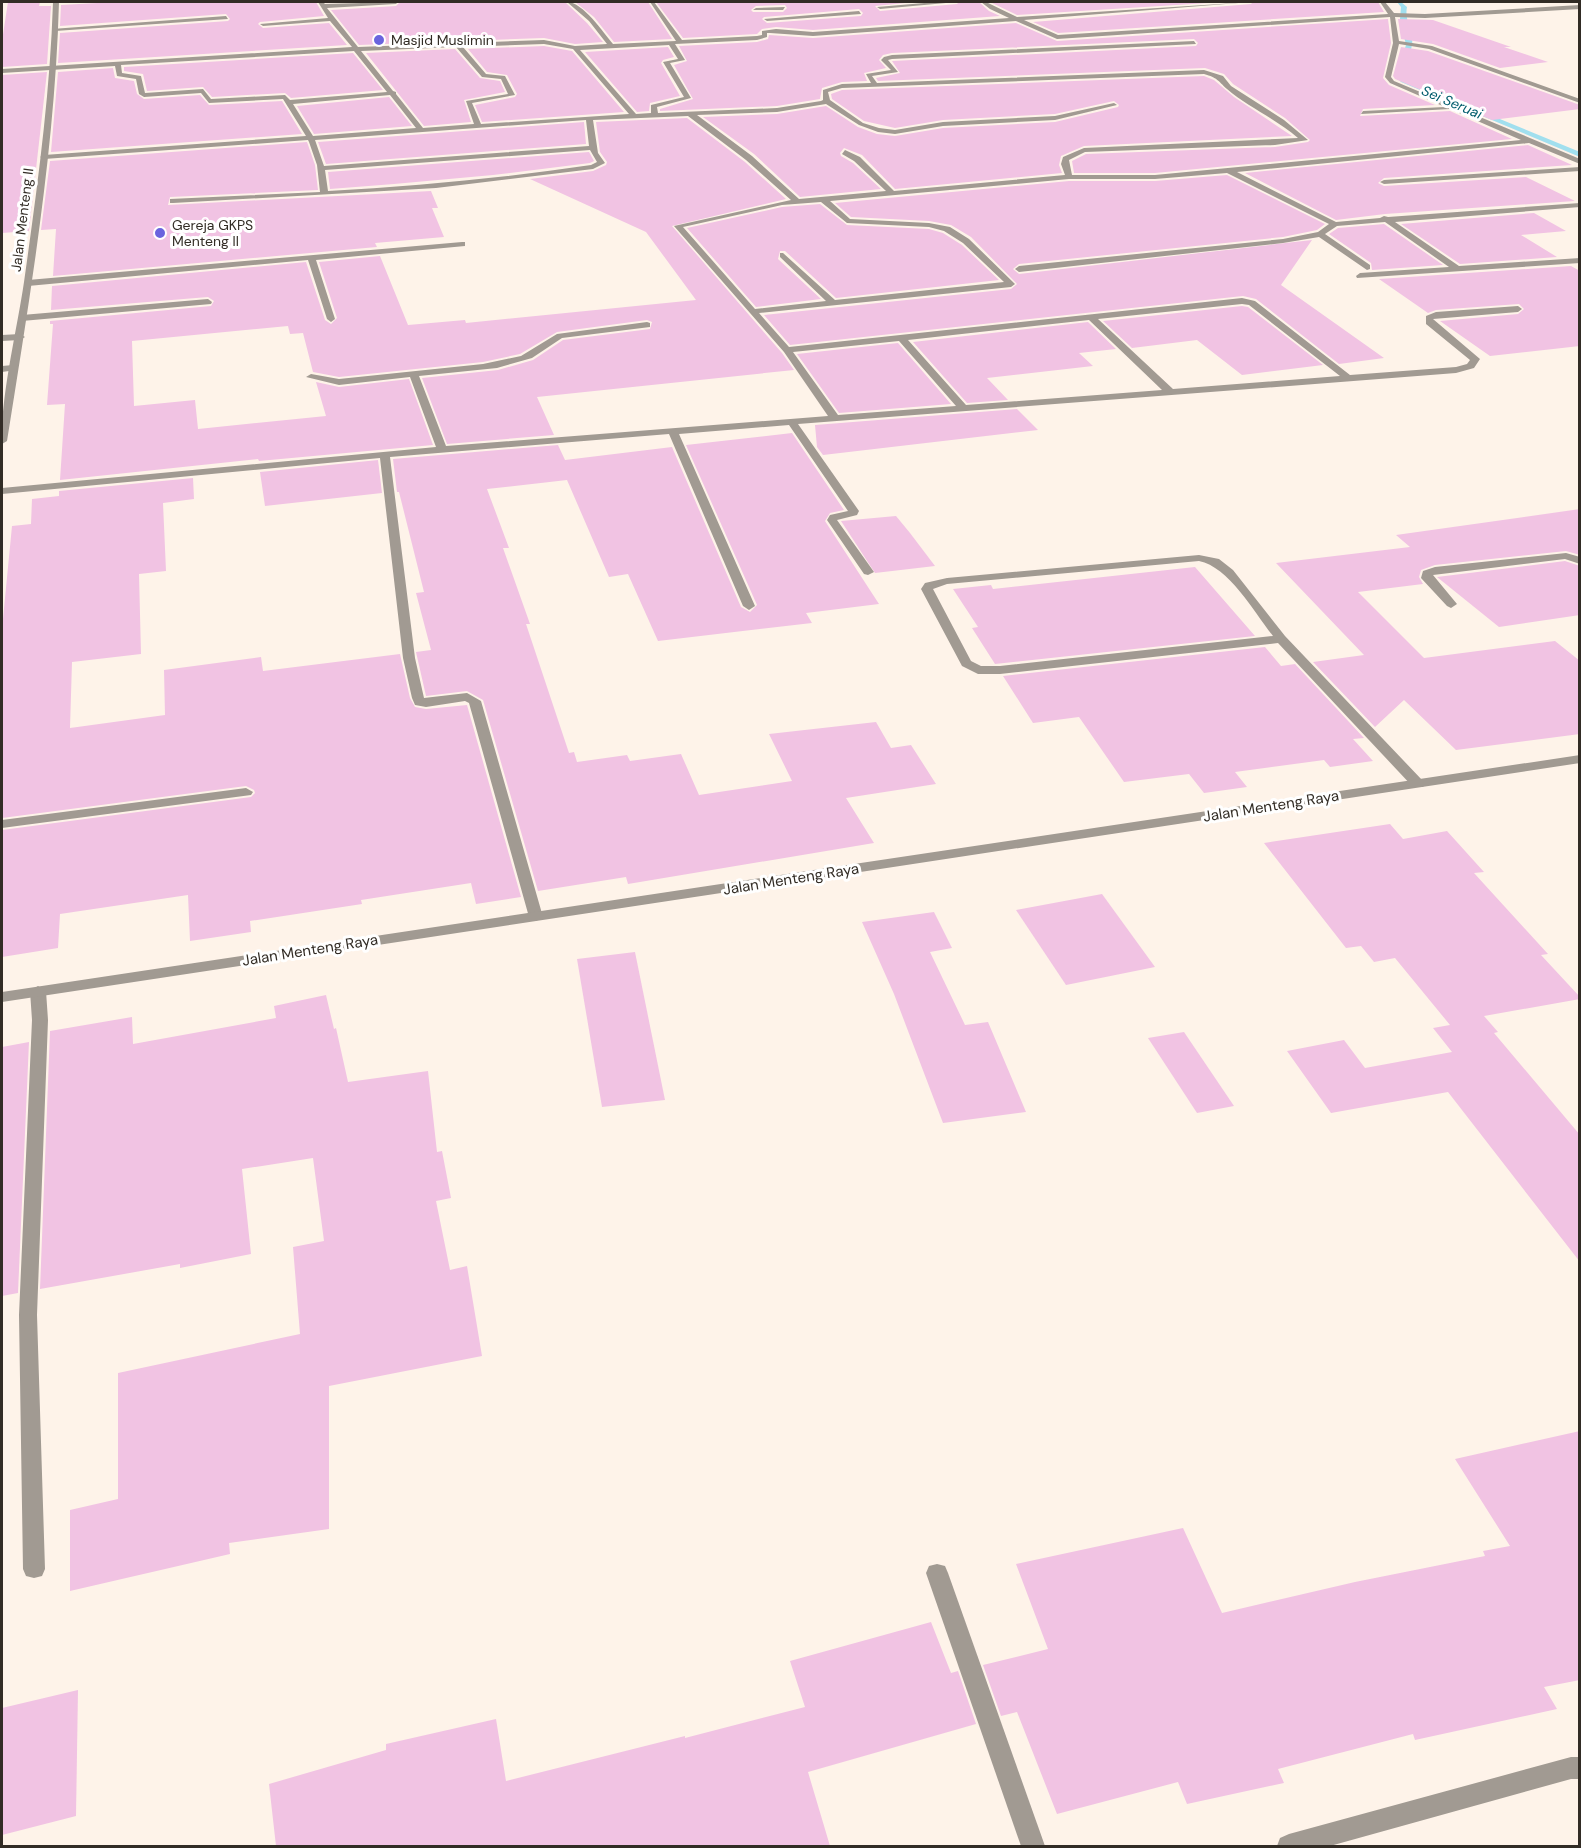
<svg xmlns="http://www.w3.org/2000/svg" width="1581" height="1848" font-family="'DM Sans',sans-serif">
<rect width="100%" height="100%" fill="#fef3e9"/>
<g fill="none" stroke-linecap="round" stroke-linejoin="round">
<path fill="#a1dfee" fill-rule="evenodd" d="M1397 2H1401L1407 7C1404 21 1414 32 1412 45 1410 57 1403 65 1403 78L1405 80 1580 152V157L1401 82 1397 78V73L1406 45 1400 19 1401 7Z"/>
</g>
<g fill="#f1c3e3" fill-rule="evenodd">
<path d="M8 2H40L39 6H51L47 64 2 67V41Z"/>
<path d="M115 2H316L324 16 260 22 258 24 263 28 329 23 347 45 58 63 60 33 228 21 230 19 226 14 60 26 61 5Z"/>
<path d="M400 2H565L587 23 603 42 575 44 544 38 359 45 331 10 396 6Z"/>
<path d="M575 2H648L672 39 614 42 594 17Z"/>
<path d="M656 2H915L875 6 880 11 957 4 959 2H979L989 11 1000 16 813 30 776 27 762 29 757 34 683 38ZM785 5 787 8 783 12H753L751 10 756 6ZM859 9 863 13 861 16 767 23 762 19 764 17Z"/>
<path d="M990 2H1224L1017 15Z"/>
<path d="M1253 2H1378L1384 12 1058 33 1033 22 1251 4Z"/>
<path d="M1388 19 1391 43 1383 78 1389 85 1435 105 1363 109 1360 116 1450 111 1512 139 1155 173H1074L1072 161 1086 154 1275 147 1308 142 1310 140 1285 118 1233 84 1224 74 1205 68 878 81 876 78 900 73 892 61 1196 46 1198 43 1194 39 892 53 883 55 879 60 886 68 864 73 867 81 842 82 822 88 820 99 777 106 660 111V109L693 99 674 65 687 61 679 46 757 42 768 39 769 35 813 38 1016 23 1057 41Z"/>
<path d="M1398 19 1433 20 1511 47H1504L1548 62 1500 68 1433 44 1401 39Z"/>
<path d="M544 46 572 51 624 112 482 122 475 105 515 97 517 94 507 75 487 72 468 49Z"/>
<path d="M668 47 674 57 663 60 661 63 680 96 650 103 649 111 637 112 585 52Z"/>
<path d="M1401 47 1428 51 1580 105V109L1492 120 1395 79 1393 76Z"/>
<path d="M455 49 480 78 500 81 505 92 464 100 471 122 424 126 366 53Z"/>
<path d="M353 53 383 90 291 98 285 93 212 97 203 87 147 91 143 74 124 71V67Z"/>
<path d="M113 68 115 78 134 81 137 94 144 99 200 95 209 105 282 101 302 134 51 152 58 72Z"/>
<path d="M47 72 29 231 2 233V75Z"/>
<path d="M1204 76 1214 80 1234 97 1292 136 1084 146 1061 156 1059 165 1062 173 895 189 862 155 844 148 840 153 841 156 853 163 881 189 800 197 754 154 703 117 777 114 826 106 858 127 877 134 895 136 943 128 1055 122 1118 107 1119 105 1114 101 1055 114 943 120 895 128 864 121 832 99 831 94 842 90Z"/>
<path d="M389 97 412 126 314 134 297 106Z"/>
<path d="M687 118 745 162 786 199 672 226 782 353 794 370 537 397 554 435 447 444 422 378 498 370 533 360 563 340 650 329 652 322 647 320 557 332 520 354 483 362 339 377 313 372 303 333 290 334 288 326 132 341 134 406 195 400 198 429 326 416 316 382 339 387 409 379 433 445 259 461 258 459 60 480 65 404 47 405 53 324H50V321L211 306 214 301 208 297 51 310 52 286 306 262 325 320 331 324 337 318 319 262 380 256 408 325 465 320 466 323 696 300 646 232 530 179 593 171 606 165 607 162 600 152 596 122Z"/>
<path d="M584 122 586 144 326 164 318 142Z"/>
<path d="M307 142 315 165 318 190 170 197 168 205 431 191 438 208H432L444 237 375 243 377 247 53 276 56 229 41 230 50 161Z"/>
<path d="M1528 145 1572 165 1384 178 1378 183 1384 186 1526 177 1575 201 1385 214 1336 220 1245 173Z"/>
<path d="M589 152 594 161 590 163 493 175 394 184 330 189 328 172Z"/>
<path d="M1227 175 1325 224 1317 230 1283 237 1019 264 1013 269 1019 274 1312 240 1281 285 1384 358 1339 364 1256 299 1243 296 790 345 764 315 1011 289 1017 284 971 237 951 225 929 221 851 217 835 203 1069 181H1155Z"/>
<path d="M820 204 847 225 929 229 943 233 962 245 999 280 836 298 785 251H780L778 259 821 299 756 307 687 228 782 207Z"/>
<path d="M1534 213 1566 231 1521 235 1557 257 1460 264 1401 224Z"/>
<path d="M1384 224 1443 265 1372 270 1371 263 1329 234 1338 228Z"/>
<path d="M1571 266 1580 271V346L1490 356 1440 321 1518 314 1524 309 1519 304 1436 310 1428 313 1379 279Z"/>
<path d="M1242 306 1248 307 1323 365 1242 375 1197 340 1132 348 1103 321Z"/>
<path d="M1088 322 1116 349 1079 353 1093 366 987 378 1008 400 967 403 913 342Z"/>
<path d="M898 343 951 404 839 413 797 354Z"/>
<path d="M1017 409 1038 430 823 455 817 447 815 425Z"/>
<path d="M792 433 844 510 830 513 825 521 879 604 806 613 812 623 658 641 628 574 609 577 567 480 487 489 509 548H503L530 624H526L569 753 574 752 577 762 627 755 630 761 681 754 699 795 792 781 769 734 876 722 891 748 911 745 936 784 846 798 874 843 628 884 626 877 538 891 483 700 467 691 426 696 416 652 431 650 416 593 424 592 399 492H397L393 459 558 445 565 460 672 447 741 607 750 612 757 605 686 445Z"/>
<path d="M378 460 382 493 265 506 260 472Z"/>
<path d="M193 478 194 499 163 503 166 571 139 574 141 654 72 662 70 728 165 715 164 670 261 657 263 671 400 654 410 698 415 707 426 709 467 705 521 897 476 904 471 883 361 900 362 904 250 921 251 932 190 941 188 895 60 914 58 948 2 957V830L251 797 255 793 254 790 246 786 2 818V629L12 526 31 524 32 499 59 496V491Z"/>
<path d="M1580 509V555L1566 551 1435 565 1421 570 1419 577 1423 584 1358 592 1424 658 1555 641 1580 661V734L1456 750 1404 700 1375 727 1313 662 1364 655 1276 563 1410 547 1396 535Z"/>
<path d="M896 516 910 533 935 566 875 573 841 521Z"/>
<path d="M1565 561 1580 566V615L1499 627 1437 577Z"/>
<path d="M1195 567 1255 636 995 664 972 628 978 627 953 589 991 585 993 589Z"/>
<path d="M1265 647 1281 666 1295 664 1364 738 1353 739 1373 761 1330 767 1324 760 1235 772 1247 787 1204 793 1189 774 1124 782 1079 717 1033 723 1003 676Z"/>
<path d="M1390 824 1403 839 1447 831 1484 872 1474 873 1548 954 1541 955 1580 997V999L1484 1016 1498 1032 1494 1033 1580 1135V1262L1448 1092 1331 1113 1287 1051 1344 1040 1365 1068 1452 1052 1433 1028 1450 1025 1395 958 1374 962 1361 946 1346 948 1264 843Z"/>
<path d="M1102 894 1155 967 1066 985 1016 910Z"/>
<path d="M934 912 952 948 930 952 965 1025 988 1022 1026 1112 943 1123 894 994 862 922Z"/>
<path d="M635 952 665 1100 602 1107 577 959Z"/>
<path d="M326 995 334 1029 336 1028 348 1082 428 1071 437 1152 442 1151 451 1198 436 1201 450 1270 467 1266 482 1356 329 1386V1529L229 1543 230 1554 70 1591V1510L118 1499V1373L300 1334 293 1247 324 1241 313 1158 242 1169 251 1254 180 1268V1264L40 1289 50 1031 132 1017 133 1044 276 1018 274 1006Z"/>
<path d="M1184 1032 1234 1106 1197 1113 1148 1038Z"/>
<path d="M29 1042 18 1293 2 1296V1047Z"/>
<path d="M1580 1431V1680L1544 1687 1557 1709 1415 1740 1413 1734 1278 1769 1284 1783 1187 1804 1178 1782 1057 1814 1017 1712 1001 1716 983 1665 1048 1649 1016 1564 1183 1528 1222 1613 1355 1582 1485 1556 1483 1551 1510 1546 1455 1459Z"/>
<path d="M931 1622 951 1673 958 1671 976 1724 808 1772 830 1846H276L269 1784 386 1750V1744L496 1719 506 1781 685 1736V1738L805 1707 790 1661Z"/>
<path d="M78 1690 76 1816 2 1835V1708Z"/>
</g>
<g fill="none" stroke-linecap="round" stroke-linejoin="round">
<g fill="#a19a92" fill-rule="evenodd">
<path d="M318 2H323L325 4 398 2 396 4 327 8 358 47 544 40 575 46 607 44 589 21 567 2C583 2 603 32 613 44L676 41 650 2H654L682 40 757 36 762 35V31L776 29 813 32 1009 18 990 9 981 2H986L1017 17 1251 2 1024 20 1058 35 1388 14 1380 2H1385L1394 13 1425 14 1580 5V9L1425 18 1395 17 1399 41 1432 46 1580 99V103L1429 49 1399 44 1391 77 1394 81 1580 159V164L1529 143 1237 172 1336 222 1380 218 1384 216 1388 217 1580 203V207L1395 222 1459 266 1580 258V263L1357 278 1356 276 1360 273 1449 267 1385 222 1337 226 1325 234 1370 265V269L1367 270 1319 237 1283 243 1019 272 1015 269 1019 266 1283 239 1318 232 1329 224 1227 173 1155 179H1069L830 201 850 219 929 223 950 227 969 239 1015 284 1011 287 759 313 789 347 1242 298 1255 301 1350 375 1456 367 1467 364 1470 360 1426 324V316L1436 312 1518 306 1522 309 1518 312 1433 319 1480 359 1474 368 1456 373 798 424 859 511 857 515 837 520 874 572 868 575 864 574 827 520 830 515 848 511 789 425 679 434 755 606 749 610 743 606 669 434 390 457 415 658 424 698 467 693 481 701 543 917 536 921 529 917 469 703 465 701 426 707 415 705 412 698 403 658 380 458 2 494V488L436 447 410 377 339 385 306 377 311 374 339 379 483 364 521 356 557 334 647 322 650 323V327L562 338 532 358 497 368 419 376 446 446 828 416 784 352 674 226 791 200 746 160 688 116 593 120 598 153 605 163 593 169 436 188 173 203H170V199L320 192 317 165 309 142 308 140 44 159 40 157 44 155 306 136 283 99 209 103 201 93 144 97 139 94 136 79 117 76 115 66 2 73V69L352 47 330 21 263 26 260 24 328 18ZM1390 17 1393 43 1385 77 1390 83 1445 107 1363 111 1361 114 1450 109 1521 140 1155 175H1072L1069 160 1085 152 1275 145 1308 140 1284 120 1231 86 1223 76 1204 70 877 83 872 76 898 72 888 60 892 59 1196 44 1194 41 892 55 884 57 881 60 891 70 866 74 871 83 842 84 823 90V100L821 101 777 108 658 113 657 107 691 98 670 63 685 60 675 44 757 40 767 37V33H770L813 36 1016 21 1057 39ZM544 44 573 49 629 114 481 124 472 103 515 95 505 76 486 74 463 47ZM669 45 678 59 663 62 684 97 651 105V113L636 114 580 50ZM456 47 482 77 501 79 508 94 466 101 474 124 423 128 396 94V92L393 91 361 51ZM354 51 387 92 290 100 285 95 211 99 203 89 145 93 141 76 122 73 121 65ZM1204 74C1218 78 1217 80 1227 89 1248 107 1276 119 1298 138L1084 148 1063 157 1061 164 1065 175 894 191 860 157 845 150 842 154 854 161 886 191 799 199 752 156 697 115 777 112 826 104 859 125 878 132 895 134 943 126 1055 120 1117 105 1114 103 1055 116 943 122 895 130 879 128 863 123 830 100 828 92 842 88ZM390 95 416 128 313 136 293 104ZM586 120 589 146 324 166 315 140ZM590 150 597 162 591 165C504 178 416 186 328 191L325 170ZM821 202 847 223 929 227 944 231 963 243 1004 282 835 300 783 253H780V257L826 301 755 309 683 227 782 205ZM1242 304 1249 305 1340 376 1173 389 1098 319ZM1089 320 1162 390 966 405 908 340ZM899 341 956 406 838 415 793 352Z"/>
<path d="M936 2H957L880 9 877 7Z"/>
<path d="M785 7 783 10H753L756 8Z"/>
<path d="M859 11 861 14 767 21 764 19Z"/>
<path d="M226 16 228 19 55 31 52 29Z"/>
<path d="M1580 167V171L1384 184 1380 182 1384 180Z"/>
<path d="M462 242H465V246L316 260 335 319 331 322 327 319 308 260 28 286 24 283 28 280Z"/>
<path d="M208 299 212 302 211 304 22 321 18 318 22 315Z"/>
<path d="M2 335 20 334 25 337 20 340 2 341Z"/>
<path d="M13 365 18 368 16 370 2 372V366Z"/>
<path d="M1566 553 1580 557V564L1565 559 1433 575 1457 604 1451 608 1447 606 1421 578 1423 571 1435 567Z"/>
<path d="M1199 555 1219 559 1233 570 1285 636 1423 781 1425 784 1423 787H1413L1278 643 1000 674H978L962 666 921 589 925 583 947 578ZM1199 561C1229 567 1254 612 1273 636L1000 666H981L971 661 933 589 947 584Z"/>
<path d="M246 788 253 792 251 795 2 828V820Z"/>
<path d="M38 986 46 991 48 1020 37 1315 45 1569 42 1576 34 1578 26 1576 23 1569 19 1315 32 1020 30 991Z"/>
<path d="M937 1564 945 1566 948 1573 1045 1846H1021L926 1573 929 1566Z"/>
<path d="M1571 1757H1580V1779H1571L1330 1846H1277L1280 1838 1289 1834Z"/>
</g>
<g fill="#a19a92" fill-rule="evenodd">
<path d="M53 2H59C55 149 30 296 7 441L2 444C0 399 17 330 24 282 37 190 50 96 53 2Z"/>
<path d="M1580 755V763L2 1002V992Z"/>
</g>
</g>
<g fill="#6a64de" stroke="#fff" stroke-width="2">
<circle cx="379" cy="40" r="6"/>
<circle cx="160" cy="233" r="6"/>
</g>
<g text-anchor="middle" stroke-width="6" stroke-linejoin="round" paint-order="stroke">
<g font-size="14" fill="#322c25" stroke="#fff" text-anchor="start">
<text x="391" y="45">Masjid Muslimin</text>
<text x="172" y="230">Gereja GKPS<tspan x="172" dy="16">Menteng ll</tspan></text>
</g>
<g font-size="14" font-style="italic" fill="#015c6c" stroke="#fff">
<text transform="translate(1452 102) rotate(23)" y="5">Sei Seruai</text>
</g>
<g font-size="14" fill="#322c25" stroke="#fff">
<text transform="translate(22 220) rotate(-83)" y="5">Jalan Menteng II</text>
</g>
<g font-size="15" fill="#322c25" stroke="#fff">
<text transform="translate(1271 806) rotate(-9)" y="5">Jalan Menteng Raya</text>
<text transform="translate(791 879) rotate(-9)" y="5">Jalan Menteng Raya</text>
<text transform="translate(310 950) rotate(-9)" y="5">Jalan Menteng Raya</text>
</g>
</g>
<rect width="1581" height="1848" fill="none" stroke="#322c25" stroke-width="6"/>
</svg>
